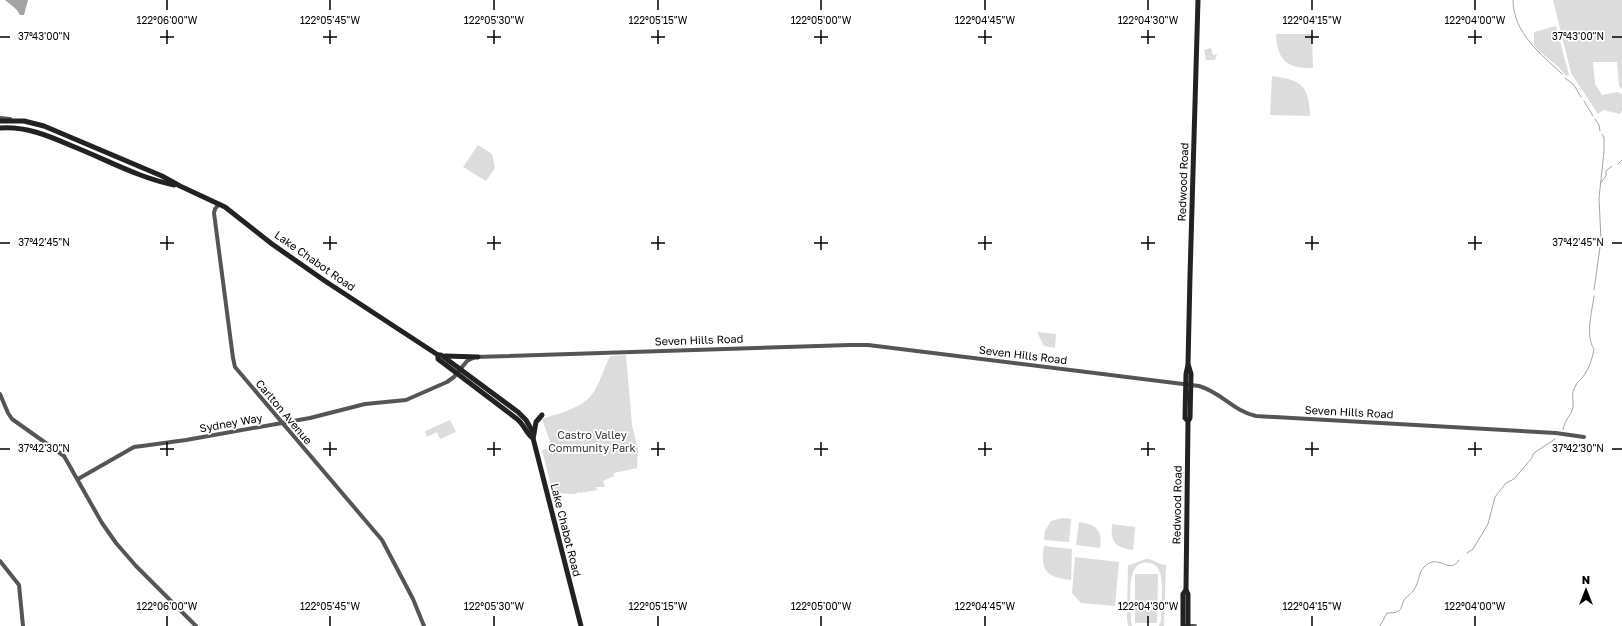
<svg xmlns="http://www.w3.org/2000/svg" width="1622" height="626" font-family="'Golos Text',sans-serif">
<rect width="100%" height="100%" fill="#fff"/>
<g fill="#dcdcdc">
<path d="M1553 0H1622V89L1619 86 1617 62H1593L1595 84 1602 95 1617 92 1622 94V110L1620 114 1603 110 1598 114 1571 73Z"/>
<path d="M1556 26 1569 75 1566 76C1557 63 1544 57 1534 45V32Z"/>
<path d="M1276 34H1312L1313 68C1287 69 1277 60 1276 34Z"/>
<path d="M1211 48 1213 55 1217 54 1215 60H1206L1204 50Z"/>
<path d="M1272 76C1302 80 1309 86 1310 116L1270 115Z"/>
<path d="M478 145 492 154 495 168 486 181 463 167Z"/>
<path d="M1037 332 1056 334 1055 348 1044 346Z"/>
<path d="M626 355 632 425 638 450 637 468 614 473V476L603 481 605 487H596L597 490 580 493V492L575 494 553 493 542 450 552 447 542 419C556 414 576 410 588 399 598 389 603 371 609 358L611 356Z"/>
<path d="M450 420 456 432 440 439 437 432 427 437 425 431Z"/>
<path d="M1062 518 1071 519 1069 542 1044 540 1045 531 1051 521Z"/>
<path d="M1079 522C1096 524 1103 531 1100 548L1076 545Z"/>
<path d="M1112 524 1135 527 1133 550C1115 548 1110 541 1112 524Z"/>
<path d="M1044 546 1072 549 1071 580C1046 577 1040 571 1044 546Z"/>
<path d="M1075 557 1119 562 1115 606 1081 603 1072 593Z"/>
<path d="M1148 559C1155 560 1159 565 1166 565L1164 626H1159L1161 620C1161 608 1164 584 1160 573 1159 568 1155 564 1150 563 1124 557 1131 604 1131 619L1132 626H1128L1127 619 1128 565C1135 565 1140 559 1148 559Z"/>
<path d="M1135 574H1158L1157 623H1135Z"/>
</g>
<path fill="#a3a3a3" d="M5 0H28L24 15H20L17 10Z"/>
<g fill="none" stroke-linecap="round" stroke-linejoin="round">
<g stroke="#a3a3a3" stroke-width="1">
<path d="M1513 0C1513 33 1541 54 1562 74"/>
<path d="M1565 78 1574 85 1581 97"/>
<path d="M1584 101 1593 116"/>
<path d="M1595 119 1599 125 1600 131"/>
<path d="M1618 164 1622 160"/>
<path d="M1600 184 1606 176V171L1612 166"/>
<path d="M1594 290 1601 240 1599 198 1604 152V138L1602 134"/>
<path d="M1563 430C1565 418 1571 417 1573 407 1574 398 1570 395 1576 385 1577 382 1580 381 1582 378 1589 369 1592 360 1594 349 1585 336 1592 312 1594 296"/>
<path d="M1467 553 1473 549 1488 524 1495 497 1506 483 1514 479 1531 459 1534 453 1555 439"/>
<path d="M1380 626 1387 613C1390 613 1396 613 1399 611 1402 609 1402 603 1404 600 1408 595 1413 593 1416 586 1419 580 1419 572 1424 567 1439 552 1449 576 1459 560"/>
</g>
<g stroke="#555" stroke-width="4">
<path d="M0 118 10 119"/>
<path d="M219 204 215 209 214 213 233 358 235 367 382 540 413 599 424 626"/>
<path d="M0 394 8 413 12 419 64 456 102 523 116 543 136 566 196 626"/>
<path d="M78 479 134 447 142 446 186 440 310 418 365 404 406 400 447 382 454 377 467 361 475 357 850 345H868L1199 386C1221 392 1233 411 1256 416L1556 433 1584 437"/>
<path d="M0 561 19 585 23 626"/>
<path d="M1186 626H1195"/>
</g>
<g stroke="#222" stroke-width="5">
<path d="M0 121H24L44 126 162 176 180 186 225 207 272 244 325 281 438 355H441L518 412 526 420 534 434 533 438 581 626"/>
<path d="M0 128C28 126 51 137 77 148 109 161 140 178 174 185"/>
<path d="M438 355V359L517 419C524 424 527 435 533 438"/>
<path d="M445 356 478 357"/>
<path d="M1188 421 1185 418 1186 374 1188 365"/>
<path d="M534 433 536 422 542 415"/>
<path d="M1183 626V594L1186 590"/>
<path d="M1188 626V594L1186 590 1188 421 1190 418 1191 374 1188 364 1190 276 1198 0"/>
</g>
</g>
<path fill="none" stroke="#000" stroke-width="1.5" d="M167 0V10M330 0V10M494 0V10M658 0V10M821 0V10M985 0V10M1148 0V10M1312 0V10M1475 0V10M167 30V44M330 30V44M494 30V44M658 30V44M821 30V44M985 30V44M1148 30V44M1312 30V44M1475 30V44M0 37H10M160 37H174M323 37H337M487 37H501M651 37H665M814 37H828M978 37H992M1141 37H1155M1305 37H1319M1468 37H1482M1612 37H1622M167 236V250M330 236V250M494 236V250M658 236V250M821 236V250M985 236V250M1148 236V250M1312 236V250M1475 236V250M0 243H10M160 243H174M323 243H337M487 243H501M651 243H665M814 243H828M978 243H992M1141 243H1155M1305 243H1319M1468 243H1482M1612 243H1622M167 442V456M330 442V456M494 442V456M658 442V456M821 442V456M985 442V456M1148 442V456M1312 442V456M1475 442V456M0 449H10M160 449H174M323 449H337M487 449H501M651 449H665M814 449H828M978 449H992M1141 449H1155M1305 449H1319M1468 449H1482M1612 449H1622M167 616V626M330 616V626M494 616V626M658 616V626M821 616V626M985 616V626M1148 616V626M1312 616V626M1475 616V626"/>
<g text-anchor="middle" stroke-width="3.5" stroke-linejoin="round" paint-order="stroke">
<g font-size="11" fill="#000" stroke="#fff">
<text transform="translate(1183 182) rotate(-88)" y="4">Redwood Road</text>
<text transform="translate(315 261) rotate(35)" y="4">Lake Chabot Road</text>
<text transform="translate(699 340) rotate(-2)" y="4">Seven Hills Road</text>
<text transform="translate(1023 355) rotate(7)" y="4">Seven Hills Road</text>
<text transform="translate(284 412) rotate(50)" y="4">Carlton Avenue</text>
<text transform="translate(1349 412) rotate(3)" y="4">Seven Hills Road</text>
<text transform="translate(231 423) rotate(-10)" y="4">Sydney Way</text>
<text transform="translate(1177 505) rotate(-89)" y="4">Redwood Road</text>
<text transform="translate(566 530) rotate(76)" y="4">Lake Chabot Road</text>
</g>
<g font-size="11" fill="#333" stroke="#fff">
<text x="592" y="439">Castro Valley<tspan x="592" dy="13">Community Park</tspan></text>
</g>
</g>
<g font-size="10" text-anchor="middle" fill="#000" stroke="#fff" stroke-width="3.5" stroke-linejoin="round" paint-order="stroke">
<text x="167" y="24">122°06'00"W</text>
<text x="330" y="24">122°05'45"W</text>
<text x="494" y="24">122°05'30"W</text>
<text x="658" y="24">122°05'15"W</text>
<text x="821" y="24">122°05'00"W</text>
<text x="985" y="24">122°04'45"W</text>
<text x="1148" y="24">122°04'30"W</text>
<text x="1312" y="24">122°04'15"W</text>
<text x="1475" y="24">122°04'00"W</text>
<text x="44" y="40">37°43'00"N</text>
<text x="1578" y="40">37°43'00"N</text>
<text x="44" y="246">37°42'45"N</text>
<text x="1578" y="246">37°42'45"N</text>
<text x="44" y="452">37°42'30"N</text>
<text x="1578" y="452">37°42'30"N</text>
<text x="167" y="610">122°06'00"W</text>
<text x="330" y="610">122°05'45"W</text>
<text x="494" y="610">122°05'30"W</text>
<text x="658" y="610">122°05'15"W</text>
<text x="821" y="610">122°05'00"W</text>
<text x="985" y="610">122°04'45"W</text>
<text x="1148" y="610">122°04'30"W</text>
<text x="1312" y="610">122°04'15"W</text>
<text x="1475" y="610">122°04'00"W</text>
</g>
<g transform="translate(1586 590)" stroke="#ffffff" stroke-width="3" paint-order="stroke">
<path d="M0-3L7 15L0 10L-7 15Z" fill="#000000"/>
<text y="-6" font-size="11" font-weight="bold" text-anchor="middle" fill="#000000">N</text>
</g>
</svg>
